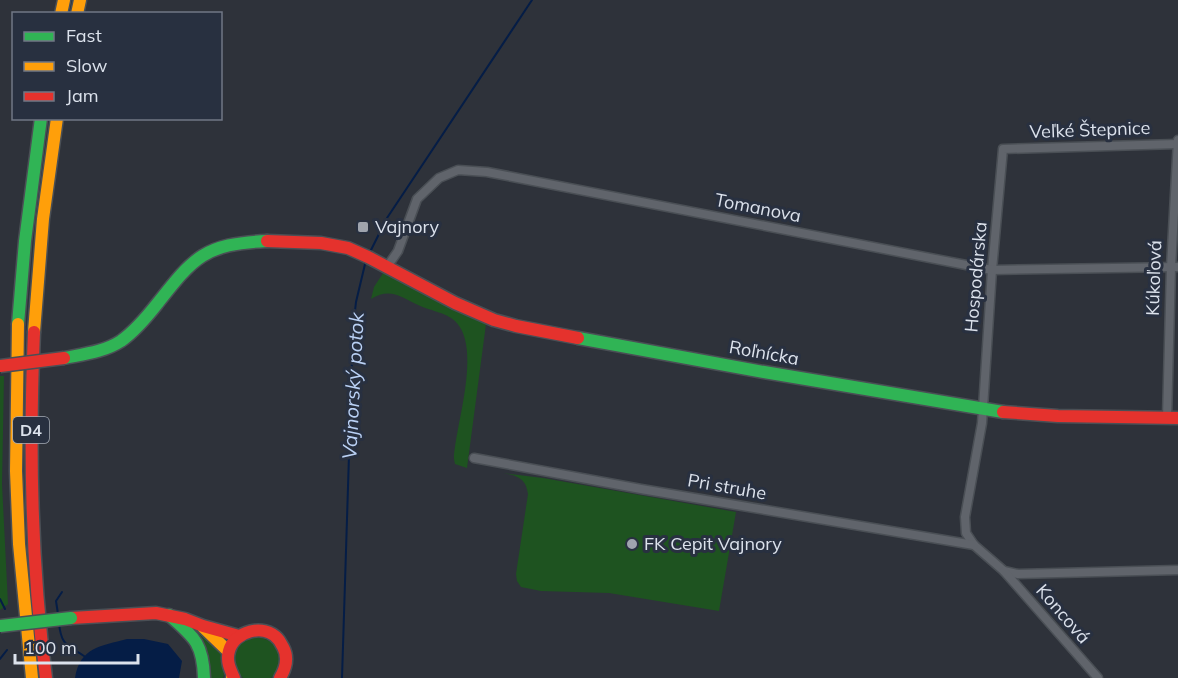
<svg xmlns="http://www.w3.org/2000/svg" width="1178" height="678" font-family="Mulish,sans-serif">
<rect width="100%" height="100%" fill="#2e323a"/>
<g fill="#1e5320">
<path d="M387 267 485 317 486 324 467 468 455 464 454 459C455 426 483 348 455 321 445 312 430 311 418 305 401 297 390 287 371 299L374 287Z"/>
<path d="M0 376H4L2 484 8 604 0 610Z"/>
<path d="M503 473 543 478 736 512 719 611 609 593 541 591 521 587 517 581 516 574 528 494C526 478 517 476 503 473Z"/>
<path d="M192 628 215 642 223 655 224 675 223 678H210L211 669 204 643Z"/>
<path d="M252 637C278 636 289 660 271 678H243C228 663 233 644 252 637Z"/>
</g>
<path fill="#051d46" d="M127 639H144L168 644 182 661 179 678H75C80 647 101 646 127 639Z"/>
<g fill="none" stroke-linecap="round" stroke-linejoin="round">
<g stroke="#051d46" stroke-width="2">
<path d="M370 252 387 218 532 0"/>
<path d="M0 599 5 609"/>
<path d="M58 614 56 601 62 592"/>
<path d="M59 623C61 645 67 645 84 656"/>
<path d="M0 659 7 650"/>
<path d="M342 678 353 328 356 302 366 260"/>
</g>
<defs>
<g id="street">
<path d="M1177 144 1003 149 992 270 982 423 965 517 966 533 974 545 1004 571 1018 574 1178 570"/>
<path d="M387 267 398 251 417 199 439 178 458 170 487 172 992 270 1178 267"/>
<path d="M1167 418 1171 267 1178 140"/>
<path d="M474 458 641 489 974 545"/>
<path d="M1004 571 1098 678"/>
</g>
<g id="fast">
<path d="M18 324 25 241 41 118"/>
<path d="M578 338 764 372 1003 412"/>
<path d="M64 358C84 354 104 352 121 341 135 331 146 318 157 304 194 257 204 244 267 241"/>
<path d="M169 615C194 637 203 643 204 678"/>
</g>
<g id="slow">
<path d="M61 14 64 0"/>
<path d="M77 14 80 0"/>
<path d="M18 324 16 471 19 544 32 678"/>
<path d="M34 332 43 219 57 118"/>
<path d="M203 627 228 651"/>
<path d="M232 678 233 677"/>
</g>
<g id="jam">
<path d="M267 241 321 243 348 248 368 257 455 303 494 320 516 326 578 338"/>
<path d="M34 332C29 447 31 564 46 678"/>
<path d="M1003 412 1058 416 1178 418"/>
<path d="M71 618 156 613 185 619 203 626 239 636"/>
<path d="M234 678C230 669 226 661 229 651 234 631 264 623 278 639 280 641 281 644 283 647 289 658 286 668 280 678"/>
</g>
</defs>
<use href="#street" stroke="#4a4f55" stroke-width="11"/>
<use href="#fast" stroke="#4a4f55" stroke-width="15"/>
<use href="#slow" stroke="#4a4f55" stroke-width="15"/>
<use href="#jam" stroke="#4a4f55" stroke-width="15"/>
<use href="#street" stroke="#60646b" stroke-width="8"/>
<use href="#fast" stroke="#30b455" stroke-width="12"/>
<use href="#slow" stroke="#ff9f0a" stroke-width="12"/>
<use href="#jam" stroke="#e5322d" stroke-width="12"/>
<defs>
<path id="fast-bridge" d="M0 626 71 618"/>
<path id="jam-bridge" d="M0 366 64 358"/>
</defs>
<use href="#fast-bridge" stroke="#4a4f55" stroke-width="15" stroke-linecap="butt"/>
<use href="#jam-bridge" stroke="#4a4f55" stroke-width="15" stroke-linecap="butt"/>
<use href="#fast-bridge" stroke="#30b455" stroke-width="12"/>
<use href="#jam-bridge" stroke="#e5322d" stroke-width="12"/>
</g>
<g fill="#9fa4ae" stroke="#283040" stroke-width="2">
<rect x="357" y="221" width="12" height="12" rx="3"/>
<circle cx="632" cy="544" r="6"/>
</g>
<g text-anchor="middle" stroke-width="6" stroke-linejoin="round" paint-order="stroke">
<rect fill="#283040" stroke="#a6adb8" stroke-width="1.5" x="13" y="417" width="36" height="26" rx="4.5"/>
<g font-size="16" font-weight="bold" fill="#dce2ec">
<text x="31" y="436">D4</text>
</g>
<g font-size="18" fill="#dce2ec" stroke="#283040">
<text transform="translate(1090 130) rotate(-2)" y="6">Veľké Štepnice</text>
<text transform="translate(758 208) rotate(11)" y="6">Tomanova</text>
<text transform="translate(976 277) rotate(-85)" y="6">Hospodárska</text>
<text transform="translate(1154 278) rotate(-88)" y="6">Kúkoľová</text>
<text transform="translate(764 353) rotate(10)" y="6">Roľnícka</text>
<text transform="translate(727 487) rotate(10)" y="6">Pri struhe</text>
<text transform="translate(1063 614) rotate(49)" y="6">Koncová</text>
</g>
<g font-size="18" fill="#dce2ec" stroke="#283040" text-anchor="start">
<text x="375" y="233">Vajnory</text>
<text x="644" y="550">FK Cepit Vajnory</text>
</g>
<g font-size="20" font-style="italic" fill="#bad1f5" stroke="#283040">
<text transform="translate(353 386) rotate(-87)" y="7">Vajnorský potok</text>
</g>
</g>
<rect x="12" y="12" width="210" height="108" fill="#283040" stroke="#707785" stroke-width="1.5"/>
<rect x="24" y="32" width="30" height="9" fill="#30b455" stroke="#707785" stroke-width="1.5"/>
<text x="66" y="42" font-size="18" fill="#dce2ec">Fast</text>
<rect x="24" y="62" width="30" height="9" fill="#ff9f0a" stroke="#707785" stroke-width="1.5"/>
<text x="66" y="72" font-size="18" fill="#dce2ec">Slow</text>
<rect x="24" y="92" width="30" height="9" fill="#e5322d" stroke="#707785" stroke-width="1.5"/>
<text x="66" y="102" font-size="18" fill="#dce2ec">Jam</text>
<path d="M15 654v9h123v-9" fill="none" stroke="#dce2ec" stroke-width="3"/>
<text x="24" y="654" font-size="18" fill="#dce2ec" stroke="#283040" stroke-width="4.5" paint-order="stroke">100 m</text>
</svg>
